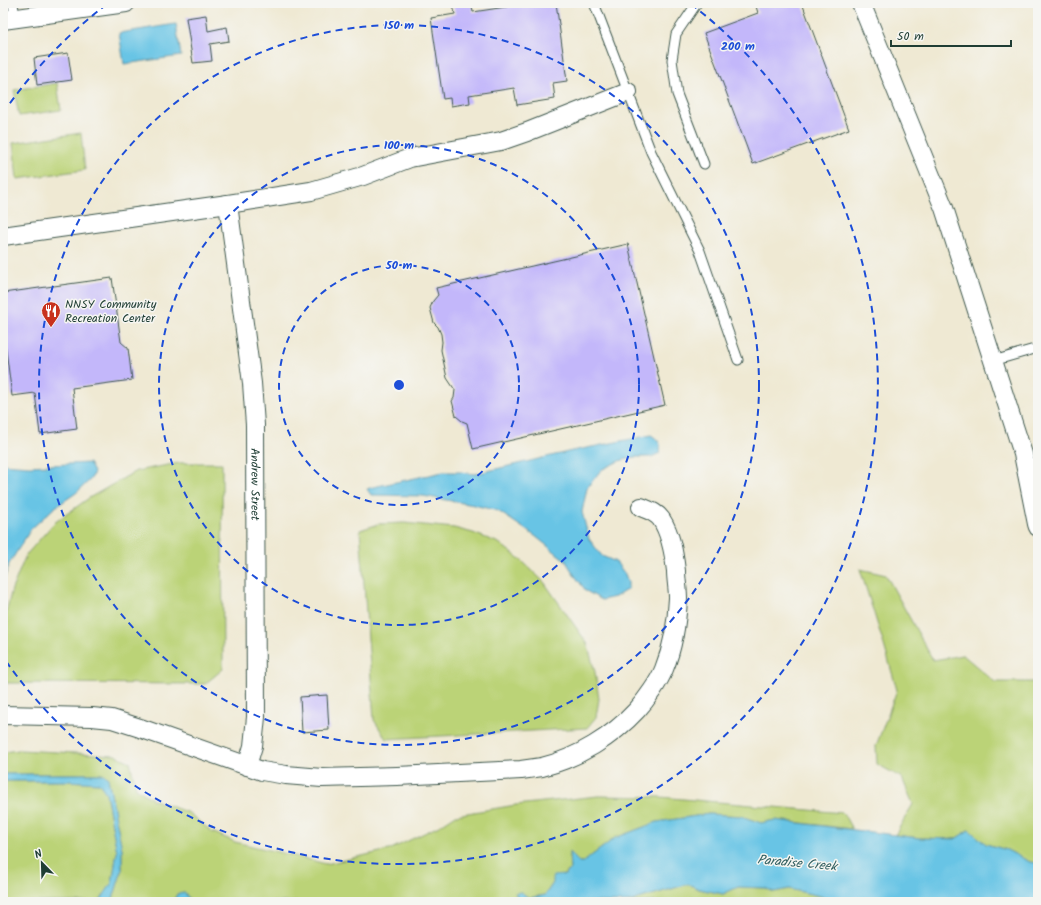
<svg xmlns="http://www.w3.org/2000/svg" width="1041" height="905" font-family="Kalam,sans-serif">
<rect width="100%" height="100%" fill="#f6f6f2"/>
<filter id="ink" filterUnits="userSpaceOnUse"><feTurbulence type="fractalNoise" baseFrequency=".025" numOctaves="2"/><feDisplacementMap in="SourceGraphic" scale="8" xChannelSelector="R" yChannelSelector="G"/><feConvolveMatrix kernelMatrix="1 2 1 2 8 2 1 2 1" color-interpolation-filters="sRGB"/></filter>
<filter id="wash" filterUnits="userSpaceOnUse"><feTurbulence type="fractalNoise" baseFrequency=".012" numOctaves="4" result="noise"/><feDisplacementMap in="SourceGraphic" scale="16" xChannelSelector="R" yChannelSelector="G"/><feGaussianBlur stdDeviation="0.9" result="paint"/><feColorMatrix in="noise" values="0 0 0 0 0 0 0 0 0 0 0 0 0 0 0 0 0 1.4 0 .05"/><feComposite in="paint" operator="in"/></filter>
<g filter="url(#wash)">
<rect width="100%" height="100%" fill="#efe9d3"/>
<g fill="#bbd377" stroke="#6d8856">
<path d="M57 83 61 110 19 116 14 90Z"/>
<path d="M81 133 85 170 17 179 13 143Z"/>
<path d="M179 463H222L223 669 205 684 3 683V625L12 589 26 555 54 523 89 498 136 471Z"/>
<path d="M404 523 454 528 473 533 499 543 521 560 544 582 587 643 595 672 599 699 596 717 587 728 386 739 374 720 360 530 379 524Z"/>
<path d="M860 569 886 575 933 660 963 655 995 682H1035L1038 684V863L1030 862 1007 850 986 844 969 830 955 839 919 838 895 835 913 804 902 778 877 764 876 746 897 690 884 645Z"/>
<path d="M19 750 115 755 130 762 136 788 152 799 189 813 212 832 235 842 295 856 326 864 389 850 441 825 456 815 516 805 598 796 660 797 843 813 852 829 775 820 761 823 741 816 709 814 657 822 615 838 583 862H579L569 853 570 870 553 883 545 895 529 898 521 892 516 894 520 902H191L185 893 177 894 173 902H112L122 870V849L108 778 103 774H3V752Z"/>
<path d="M3 781H68L99 783 106 793 117 852 112 883 99 902H3Z"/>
<path d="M688 884 699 889 723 894 738 887 765 888 774 892 789 889 846 902H628Z"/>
</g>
<g fill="#67c4e5" stroke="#43808c">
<path d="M176 24 181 56 124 64 119 33Z"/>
<path d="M651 435C659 440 661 443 660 453L651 457H635L619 461 601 470 587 488 582 512 589 539 602 556 616 562 625 574 628 582V589L615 597 602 600 586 591 575 576 565 560 535 536 498 511 474 505 423 496 371 495 367 489 373 487 443 472H461L475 474 572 451Z"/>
<path d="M89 463 94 472 91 479 76 493 54 508 31 529 9 564 3 583V464L29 466Z"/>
<path d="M3 774H104L108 778 122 849V870L112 902H99L112 883 117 852 106 793 99 783 68 781H3Z"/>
<path d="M709 814 741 816 761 823 775 820 919 838 955 839 969 830 986 844 1007 850 1030 862 1038 863V902H846L789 889 774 892 765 888 738 887 723 894 699 889 688 884 628 902H520L515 893 521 892 529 898 545 895 553 883V876L565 875 570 870 569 852 579 862H583L615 838 657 822Z"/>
<path d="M185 893 191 902H173L177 894Z"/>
</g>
<g id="blocks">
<g fill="#c3b7fa">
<path d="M465 3H471L473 12 532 3H556L567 81 553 83 555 99 517 105 514 88 469 95 470 103 451 106 450 98 443 99 431 18 455 14 453 5Z"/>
<path d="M755 3H802L849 129 753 164 704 33 758 13Z"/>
<path d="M206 15 208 31 227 27 229 41 210 44 212 61 193 63 186 18Z"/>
<path d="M68 53 72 80 37 85 34 58Z"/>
<path d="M628 244 665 405 473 449 467 423 462 421 456 416 452 401 454 398 455 390 447 378 441 350 442 342 441 334 438 327 434 323 430 308 433 301 438 295 436 288Z"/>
<path d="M112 278 121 342 128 348 132 380 72 388 77 429 40 434 35 393 12 396 5 342H3V293Z"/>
<path d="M327 695 329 730 302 732 300 697Z"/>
</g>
</g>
</g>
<g filter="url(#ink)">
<use href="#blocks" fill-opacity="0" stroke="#3e574c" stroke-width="1"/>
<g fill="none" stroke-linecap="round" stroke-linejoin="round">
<defs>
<g id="lane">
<path d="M13 3 15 19"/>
<path d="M594 3 651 152 700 251 738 360"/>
<path d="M697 3 676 34 672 60 677 94 704 164"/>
<path d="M993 361 1038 348"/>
</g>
<g id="street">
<path d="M861 3 944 208 1023 454 1037 524 1038 527"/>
<path d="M3 20 126 3"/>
<path id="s1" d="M228 204 252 383 255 425 256 717 253 746 247 766"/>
<path d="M3 236 228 204 311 191 363 176 410 158 501 141 527 132 628 92"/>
<path d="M3 715 92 717 112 719 140 728 262 771 286 775 322 778 397 776 521 770C528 769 535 768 542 767 578 758 612 737 637 710 646 700 659 682 664 669 673 647 677 622 678 598 678 589 676 580 676 571 674 554 671 534 661 519 656 512 648 510 641 507"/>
</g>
</defs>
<use href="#lane" stroke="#3e574c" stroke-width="11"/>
<use href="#street" stroke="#3e574c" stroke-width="20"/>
<use href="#lane" stroke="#fff" stroke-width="9"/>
<use href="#street" stroke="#fff" stroke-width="18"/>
</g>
</g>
<g fill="none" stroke="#1d4ed8" stroke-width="2" stroke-dasharray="7 5">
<circle cx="399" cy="385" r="120"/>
<circle cx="399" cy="385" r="240"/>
<circle cx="399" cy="385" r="360"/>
<path d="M3 113A480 480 0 0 1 107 4M691 4A480 480 0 1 1 3 657"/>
</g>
<defs>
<symbol id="restaurant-pin" viewBox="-11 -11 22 30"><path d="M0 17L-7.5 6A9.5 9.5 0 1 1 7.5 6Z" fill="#c8321e" stroke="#f6f6f2"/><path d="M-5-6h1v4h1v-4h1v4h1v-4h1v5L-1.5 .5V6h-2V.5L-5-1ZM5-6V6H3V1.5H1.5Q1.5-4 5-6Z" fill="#fff"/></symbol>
</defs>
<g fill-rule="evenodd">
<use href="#restaurant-pin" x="40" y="300" width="22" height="30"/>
</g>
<g text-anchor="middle" stroke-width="3" stroke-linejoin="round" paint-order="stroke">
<g font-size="12" fill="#1f3d34" stroke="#f6f6f2" text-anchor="start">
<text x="65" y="308">NNSY Community<tspan x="65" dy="14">Recreation Center</tspan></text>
</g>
<g font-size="12" fill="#1f3d34" stroke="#f6f6f2">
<text dy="4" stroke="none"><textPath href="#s1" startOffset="282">Andrew Street</textPath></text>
</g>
<g font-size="13" font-style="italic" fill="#315f60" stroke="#f6f6f2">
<text transform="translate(797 862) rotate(5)" y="5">Paradise Creek</text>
</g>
</g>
<circle cx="399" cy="385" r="6" fill="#1d4ed8" stroke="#f6f6f2" stroke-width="2"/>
<g font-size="12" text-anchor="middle" font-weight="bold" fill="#1d4ed8" stroke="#f6f6f2" stroke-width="3" stroke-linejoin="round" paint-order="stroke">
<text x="399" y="29">150 m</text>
<text x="738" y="50">200 m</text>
<text x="399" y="149">100 m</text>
<text x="399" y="269">50 m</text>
</g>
<rect width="1041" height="905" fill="none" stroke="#f6f6f2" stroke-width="16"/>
<g transform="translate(42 863) rotate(337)" stroke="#f6f6f2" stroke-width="3" paint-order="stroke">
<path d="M0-3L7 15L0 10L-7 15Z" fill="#1f3d34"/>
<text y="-6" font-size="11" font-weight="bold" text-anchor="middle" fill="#1f3d34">N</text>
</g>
<path d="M891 40v6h120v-6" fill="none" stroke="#1f3d34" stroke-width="2"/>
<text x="897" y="40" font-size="12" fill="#1f3d34" stroke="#f6f6f2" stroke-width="3" paint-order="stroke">50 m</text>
</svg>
